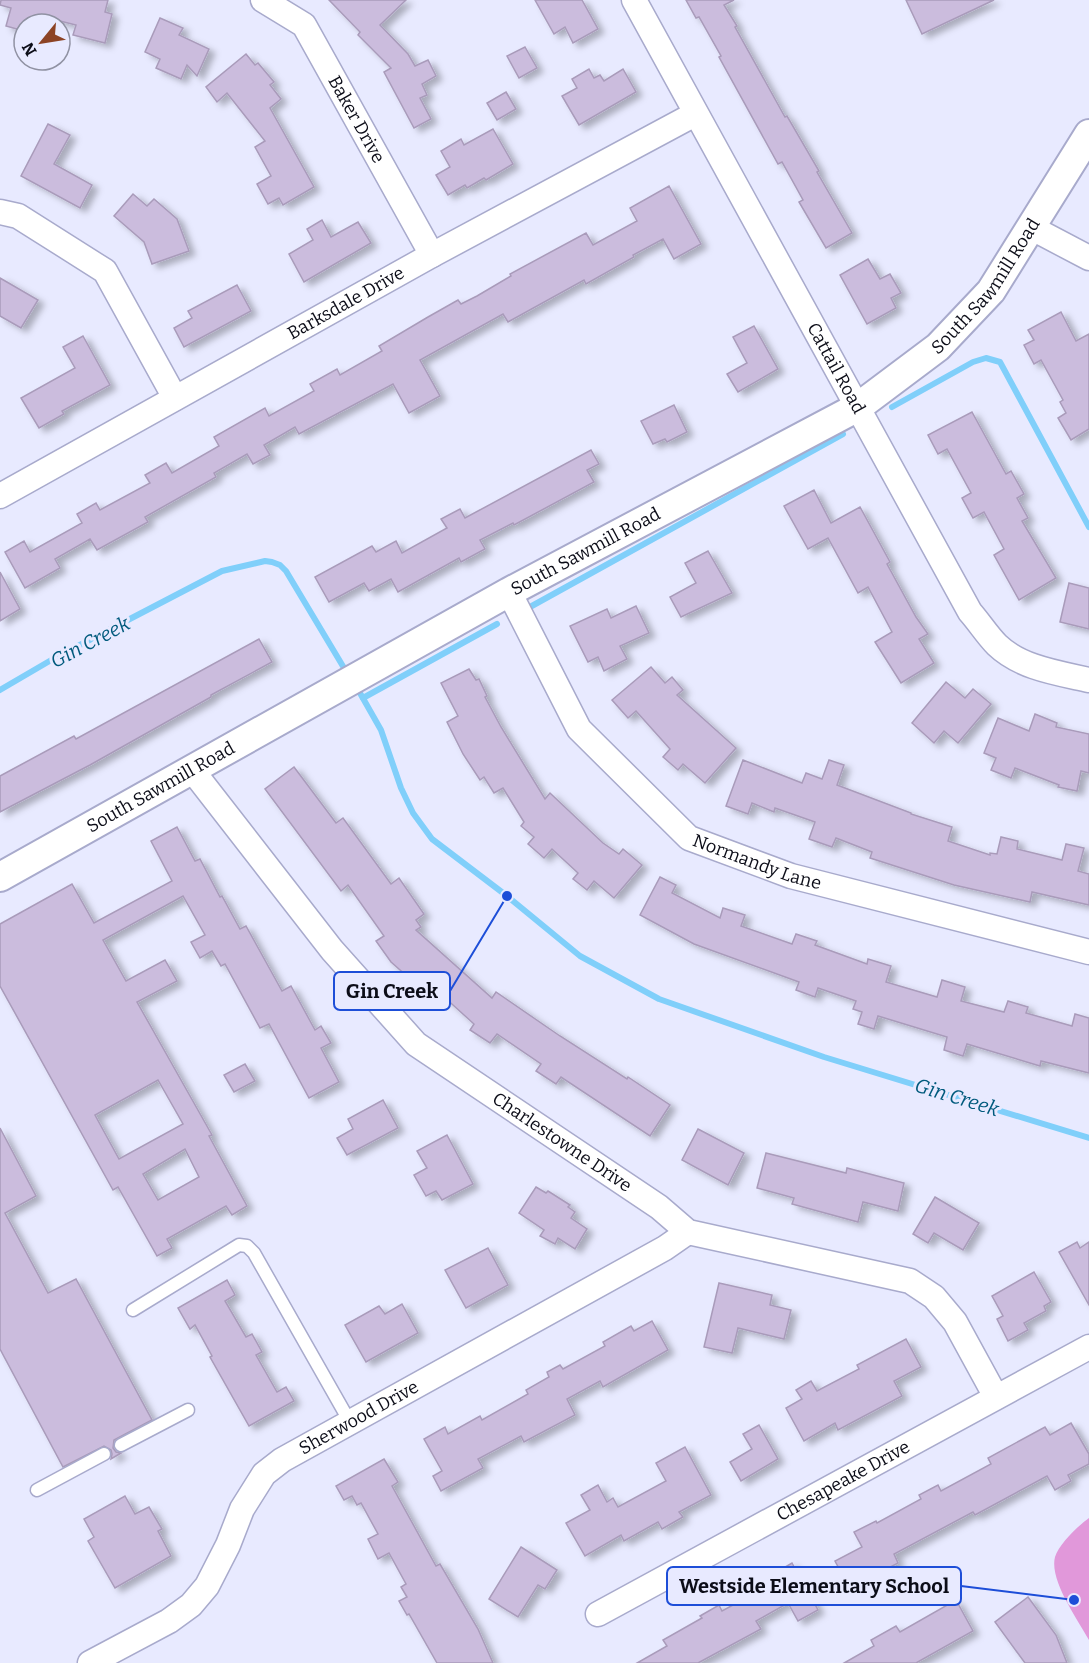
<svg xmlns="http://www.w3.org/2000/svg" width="1089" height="1663" font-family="Bitter,serif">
<defs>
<filter id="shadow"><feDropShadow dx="6" dy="4" stdDeviation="3" flood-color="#0004"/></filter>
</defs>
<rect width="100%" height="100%" fill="#e8eaff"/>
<path fill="#e198da" d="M1089 1518V1640C1078 1620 1049 1580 1055 1557 1059 1544 1078 1526 1089 1518Z"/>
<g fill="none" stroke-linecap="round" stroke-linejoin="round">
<g stroke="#80cffa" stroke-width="6">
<path d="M892 407 973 362 986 358 1000 362 1089 527"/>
<path d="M530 607 843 434"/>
<path d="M356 686 381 730 401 788 413 813 432 839 507 896 580 956 659 999 824 1057 1089 1138"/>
<path d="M0 690 53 659 222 571 265 561 272 562 280 565 286 571 347 673"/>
<path d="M363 698 497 624"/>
</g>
</g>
<g fill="#cbbcdd" stroke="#a99bba" stroke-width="1.5" fill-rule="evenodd" filter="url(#shadow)">
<path d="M1 0H108L105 12 112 14 105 43 73 35 76 25 36 15 34 24H24V31L6 26 11 8 0 5Z"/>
<path d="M329 0H406L380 25 408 54 415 66 428 60 436 76 422 84 427 95 420 98 431 119 414 128 384 72 391 68 358 35 360 32Z"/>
<path d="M535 0H582L598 29 573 43 565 27 554 34Z"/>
<path d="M686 0H734L724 5 737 26 735 27 785 117 787 116 819 171 817 172 852 233 826 248 799 202 803 200 782 162 778 164 719 57 721 56 699 17 696 18Z"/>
<path d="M906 0H994L922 34Z"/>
<path d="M160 18 183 28 179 35 209 49 197 76 187 65 181 79 156 68 160 59 145 52Z"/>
<path d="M525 47 537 68 519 78 507 56Z"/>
<path d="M246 54 255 65 258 63 274 82 270 85 281 99 270 108 314 187 283 205 279 198 268 204 257 184 271 176 255 147 265 141 227 93 217 102 206 87Z"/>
<path d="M589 69 594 78 600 75 604 81 623 69 636 92 579 125 562 96 577 88 572 79Z"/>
<path d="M506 92 516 109 497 120 487 103Z"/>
<path d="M48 124 70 135 54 164 92 185 80 208 21 176Z"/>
<path d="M493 129 513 164 486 180 484 178 467 188 465 185 448 195 436 175 450 167 441 151 461 139 464 145Z"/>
<path d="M669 186 701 244 674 259 663 239 633 255 634 257 586 284 584 280 508 322 503 314 420 360 440 396 409 413 393 384 299 434 295 427 264 445 270 455 253 464 247 454 214 473 216 477 145 517 148 522 97 550 90 539 55 559 60 568 25 588 5 552 24 541 30 552 82 523 77 514 96 503 100 510 150 483 145 475 166 463 172 473 219 446 214 437 265 408 269 416 314 391 310 384 337 369 340 375 382 351 379 346 428 317 458 300 461 304 477 296 511 276 510 274 586 233 593 245 637 221 630 208Z"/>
<path d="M133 194 147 206 154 199 177 219 189 251 152 264 144 242 114 216Z"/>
<path d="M322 220 331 237 358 222 371 243 304 282 289 254 313 240 307 229Z"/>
<path d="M868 259 880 279 890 274 901 293 891 298 896 308 867 324 840 275Z"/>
<path d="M0 278 38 300 21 328 0 316Z"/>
<path d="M237 285 251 311 184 347 174 328 192 318 188 311Z"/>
<path d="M1061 312 1076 341 1089 334V429L1071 440 1058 418 1066 413 1060 402 1063 400 1041 360 1034 364 1024 345 1034 340 1028 330Z"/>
<path d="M754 326 778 369 738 392 727 374 747 363 733 337Z"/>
<path d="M83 336 110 385 62 411 64 414 39 428 21 398 75 368 63 347Z"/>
<path d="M674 405 687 432 667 442 665 439 653 444 641 421Z"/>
<path d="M972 412 1006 474 1011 471 1024 494 1017 498 1028 518 1022 521 1056 578 1019 600 994 555 1004 549 984 512 973 518 962 498 971 493 947 449 938 454 928 435Z"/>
<path d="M591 450 599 464 587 470 594 482 514 525 513 523 480 540 485 549 461 562 459 558 398 592 391 579 369 591 364 583 329 602 315 577 372 546 376 552 396 541 402 553 447 528 441 519 460 509 465 518Z"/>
<path d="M814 490 831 523 860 507 890 562 887 564 916 617 928 634 919 639 934 663 901 683 875 642 892 632 868 587 858 593 828 538 808 549 784 506Z"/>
<path d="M708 551 732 593 681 617 670 597 696 583 685 563Z"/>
<path d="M0 572 20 609 0 621Z"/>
<path d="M1069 583 1089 588V629L1060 622Z"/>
<path d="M636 606 649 633 620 646 627 659 604 671 598 657 588 662 570 626 607 609 611 618Z"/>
<path d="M259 639 272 662 211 695V697L90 765 0 812V776L74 736 76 739Z"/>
<path d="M651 667 665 683 672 677 683 690 677 695 736 748 705 783 683 764 678 770 663 757 670 749 636 711 628 718 612 700Z"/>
<path d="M469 669 476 680 479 679 487 696 485 697 501 727 545 799 550 793 603 843 619 854 623 849 642 865 614 898 594 881 587 890 573 879 578 873 552 849 544 858 528 844 534 837 521 826 524 822 503 788 494 793 484 777 480 780 463 754 447 722 458 716 441 683Z"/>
<path d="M946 682 965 698 973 689 991 704 958 743 944 731 934 743 912 723Z"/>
<path d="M1035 714 1057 723 1056 727 1089 734V773L1081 771 1077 791 1058 787 1059 785 1015 768 1011 778 991 770 996 758 984 753 998 718 1029 731Z"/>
<path d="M743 760 802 783 806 773 822 779 829 760 844 765 837 785 911 813V814L952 827 948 841 990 855V853L997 854 1001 837 1018 841 1017 849 1062 860 1066 844 1084 848 1078 871 1089 874V905L1032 892 1030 902 954 885 870 858 872 852 836 838 832 847 809 839 815 822 775 808 774 812 752 803 748 814 726 806Z"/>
<path d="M294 767 336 823 343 818 391 884 399 878 424 914 416 920 421 927 416 930 492 998 496 992 560 1036 627 1079 628 1077 670 1105 650 1136 561 1077 556 1084 536 1071 541 1064 497 1034 490 1043 470 1030 474 1024 431 985 425 992 391 962 376 941 384 936 348 885 341 891 265 789Z"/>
<path d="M177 827 195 861 200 859 220 897 222 896 240 929 246 926 282 991 291 986 315 1030 321 1026 331 1043 321 1048 339 1082 309 1098 269 1024 260 1028 225 964 221 966 212 951 200 958 191 942 205 935 183 896 103 940 126 981 165 960 177 981 137 1002 212 1135 209 1136 247 1206 232 1215 226 1206 167 1239 172 1248 157 1256 118 1187 113 1190 0 986V924L72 884 94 923 172 881 151 841ZM158 1080 183 1124 119 1159 95 1115ZM185 1149 199 1177 158 1200 143 1174Z"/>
<path d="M660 877 676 885 672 893 720 918 723 908 745 915 741 926 792 944 796 934 817 941 815 945 867 964 868 959 891 966 886 982 937 997 942 980 965 987 961 1001 1004 1012 1008 1001 1028 1007 1026 1013 1072 1026 1075 1014 1089 1018V1073L1041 1061 1040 1066 967 1044 963 1056 944 1050 947 1037 878 1016 874 1029 858 1024 862 1012 853 1009 856 1001 818 988 815 997 796 990 799 982 694 944 640 915Z"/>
<path d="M245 1064 255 1081 234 1092 224 1075Z"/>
<path d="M383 1100 398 1128 347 1155 337 1138 353 1129 348 1119Z"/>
<path d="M0 1128 36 1196 5 1213 48 1293 76 1279 152 1420 114 1440 113 1448 116 1452 121 1453 111 1459 112 1454 111 1450 104 1446 63 1467 0 1349Z"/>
<path d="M698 1129 744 1153 728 1185 682 1160Z"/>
<path d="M447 1135 473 1184 442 1200 436 1191 426 1196 414 1175 427 1168 417 1151Z"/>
<path d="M766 1153 846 1173 847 1168 904 1183 898 1211 863 1202 858 1222 792 1204 794 1198 757 1188Z"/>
<path d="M536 1187 546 1193 548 1191 570 1205 568 1207 575 1212 571 1218 587 1229 575 1249 558 1238 555 1244 540 1236 544 1230 519 1213Z"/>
<path d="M935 1197 979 1223 963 1250 934 1233 928 1243 913 1234Z"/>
<path d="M1077 1242 1080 1248 1089 1242V1305L1059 1252Z"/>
<path d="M488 1248 508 1285 466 1308 445 1270Z"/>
<path d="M1034 1272 1051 1302 1044 1306 1046 1311 1024 1323 1028 1330 1008 1341 997 1319 1003 1316 992 1296Z"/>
<path d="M227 1280 235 1295 225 1301 246 1337 252 1334 262 1352 256 1355 277 1392 286 1387 294 1401 249 1426 210 1357 212 1356 195 1325 190 1329 178 1308Z"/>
<path d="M719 1283 772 1295 770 1305 791 1310 784 1339 738 1328 732 1353 704 1347Z"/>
<path d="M402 1304 418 1333 366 1362 345 1325 379 1306 385 1314Z"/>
<path d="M652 1321 668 1350 603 1387 600 1381 567 1399 575 1415 524 1442 521 1436 478 1459 483 1468 441 1491 433 1476 442 1471 424 1439 445 1427 448 1434 480 1416 482 1420 528 1394 526 1390 549 1377 547 1372 560 1365 563 1369 605 1346 603 1342 631 1326 634 1331Z"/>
<path d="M906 1339 921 1367 894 1381 902 1396 838 1430 835 1423 804 1441 786 1408 802 1399 796 1390 811 1381 817 1391 859 1369 857 1365Z"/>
<path d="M1071 1423 1089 1454V1464L1068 1475 1071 1481 1055 1490 1047 1476 975 1515 973 1512 894 1554 898 1563 850 1589 835 1561 862 1547 854 1532 876 1521 877 1523 921 1499 919 1495 938 1485 941 1491 991 1464 988 1458 1045 1427 1050 1435Z"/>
<path d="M759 1425 778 1459 741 1481 730 1462 752 1449 743 1434Z"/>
<path d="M685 1447 711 1495 679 1512 683 1517 662 1529 658 1522 624 1541 621 1535 585 1556 566 1523 590 1510 581 1495 598 1485 607 1502 613 1498 618 1507 666 1481 656 1463Z"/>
<path d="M384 1459 398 1482 392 1486 436 1566 440 1564 478 1629 493 1663H437L409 1614 407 1615 399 1601 407 1597 401 1587 406 1584 389 1553 378 1559 368 1539 378 1534 361 1503 357 1505 352 1496 344 1500 336 1486Z"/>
<path d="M125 1496 135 1514 149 1507 162 1529 158 1531 171 1556 115 1588 88 1541 94 1537 84 1519Z"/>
<path d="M521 1547 557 1570 545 1589 538 1585 518 1617 489 1599Z"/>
<path d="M792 1563 818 1610 798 1621 788 1603 756 1621 761 1629 698 1663H637L667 1646 663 1640 702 1618 700 1616 719 1605 722 1611 765 1588 761 1581Z"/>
<path d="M1028 1597 1056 1635 1067 1663H1025L995 1622Z"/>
<path d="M956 1600 973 1631 916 1663H844L874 1646 871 1640 896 1626 900 1632Z"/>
</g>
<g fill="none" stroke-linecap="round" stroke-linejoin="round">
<defs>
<g id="service">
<path d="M133 1310 239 1245 247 1246 254 1253 350 1422"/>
<path d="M121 1445 188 1410"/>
<path d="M37 1490 104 1454"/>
</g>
<g id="minor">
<path id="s1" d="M263 0 304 25 432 255"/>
<path id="s2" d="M634 0 970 612C979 622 987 635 997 645 1021 668 1058 673 1089 680"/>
<path d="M0 212 18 216 105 271 175 398"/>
<path d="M1032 228 1089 258"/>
<path id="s3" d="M0 496 432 255 695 114"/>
<path id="s4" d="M509 592 579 729 689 838 791 876 1089 952"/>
<path id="s5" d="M192 770 332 950 416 1044 659 1207 688 1232 910 1281 934 1297 955 1322 996 1397"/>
<path id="s6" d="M598 1614 1089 1347"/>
<path id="s7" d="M90 1663 169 1621 191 1605 207 1586 228 1545 242 1509 264 1474 282 1460 665 1248 688 1232"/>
</g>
<g id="tertiary">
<path id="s8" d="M0 877 509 592 858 407 938 347 991 291 1089 134"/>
</g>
</defs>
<use href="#service" stroke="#a8aacc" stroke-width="15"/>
<use href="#minor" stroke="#a8aacc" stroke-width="27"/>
<use href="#tertiary" stroke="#a8aacc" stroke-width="32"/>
<use href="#service" stroke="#fff" stroke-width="12"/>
<use href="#minor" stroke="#fff" stroke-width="24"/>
<use href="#tertiary" stroke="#fff" stroke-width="28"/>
</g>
<g text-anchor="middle" stroke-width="6" stroke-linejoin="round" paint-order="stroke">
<g font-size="18" fill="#0c0d18" stroke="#e8eaff">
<text dy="6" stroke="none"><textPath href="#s1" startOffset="156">Baker Drive</textPath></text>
<text dy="6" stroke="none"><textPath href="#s8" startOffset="1156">South Sawmill Road</textPath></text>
<text dy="6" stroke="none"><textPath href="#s3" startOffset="396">Barksdale Drive</textPath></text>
<text dy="6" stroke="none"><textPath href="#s2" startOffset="420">Cattail Road</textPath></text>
<text dy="6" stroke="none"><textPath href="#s8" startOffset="670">South Sawmill Road</textPath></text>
<text dy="6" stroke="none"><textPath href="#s8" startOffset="184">South Sawmill Road</textPath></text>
<text dy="6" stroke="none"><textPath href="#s4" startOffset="381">Normandy Lane</textPath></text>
<text dy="6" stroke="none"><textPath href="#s5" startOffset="530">Charlestowne Drive</textPath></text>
<text dy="6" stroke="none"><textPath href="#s7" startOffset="378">Sherwood Drive</textPath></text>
<text dy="6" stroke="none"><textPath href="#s6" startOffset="279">Chesapeake Drive</textPath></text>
</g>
<g font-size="20" font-style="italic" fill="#005a7d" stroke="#e8eaff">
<text transform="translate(90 642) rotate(-28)" y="7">Gin Creek</text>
<text transform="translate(957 1097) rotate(17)" y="7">Gin Creek</text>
</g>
</g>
<path fill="none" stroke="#1d4ed8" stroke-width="2" d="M507 896L450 991M1074 1600L961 1586"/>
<g fill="#1d4ed8" stroke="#e8eaff" stroke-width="2">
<circle cx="507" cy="896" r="6"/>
<circle cx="1074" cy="1600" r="6"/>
</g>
<g fill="#e8eaff" stroke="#1d4ed8" stroke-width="2">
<rect x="334" y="972" width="116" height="38" rx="6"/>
<rect x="667" y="1567" width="294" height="38" rx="6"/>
</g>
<g font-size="20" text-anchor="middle" font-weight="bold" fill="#0c0d18">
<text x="392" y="998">Gin Creek</text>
<text x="814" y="1593">Westside Elementary School</text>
</g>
<g transform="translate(42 42) rotate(240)"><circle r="28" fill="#e8eaff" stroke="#9092a3" stroke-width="1.5"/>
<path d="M0-4.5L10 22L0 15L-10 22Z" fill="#8c4325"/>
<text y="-9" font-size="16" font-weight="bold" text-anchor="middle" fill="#0c0d18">N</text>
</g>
</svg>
